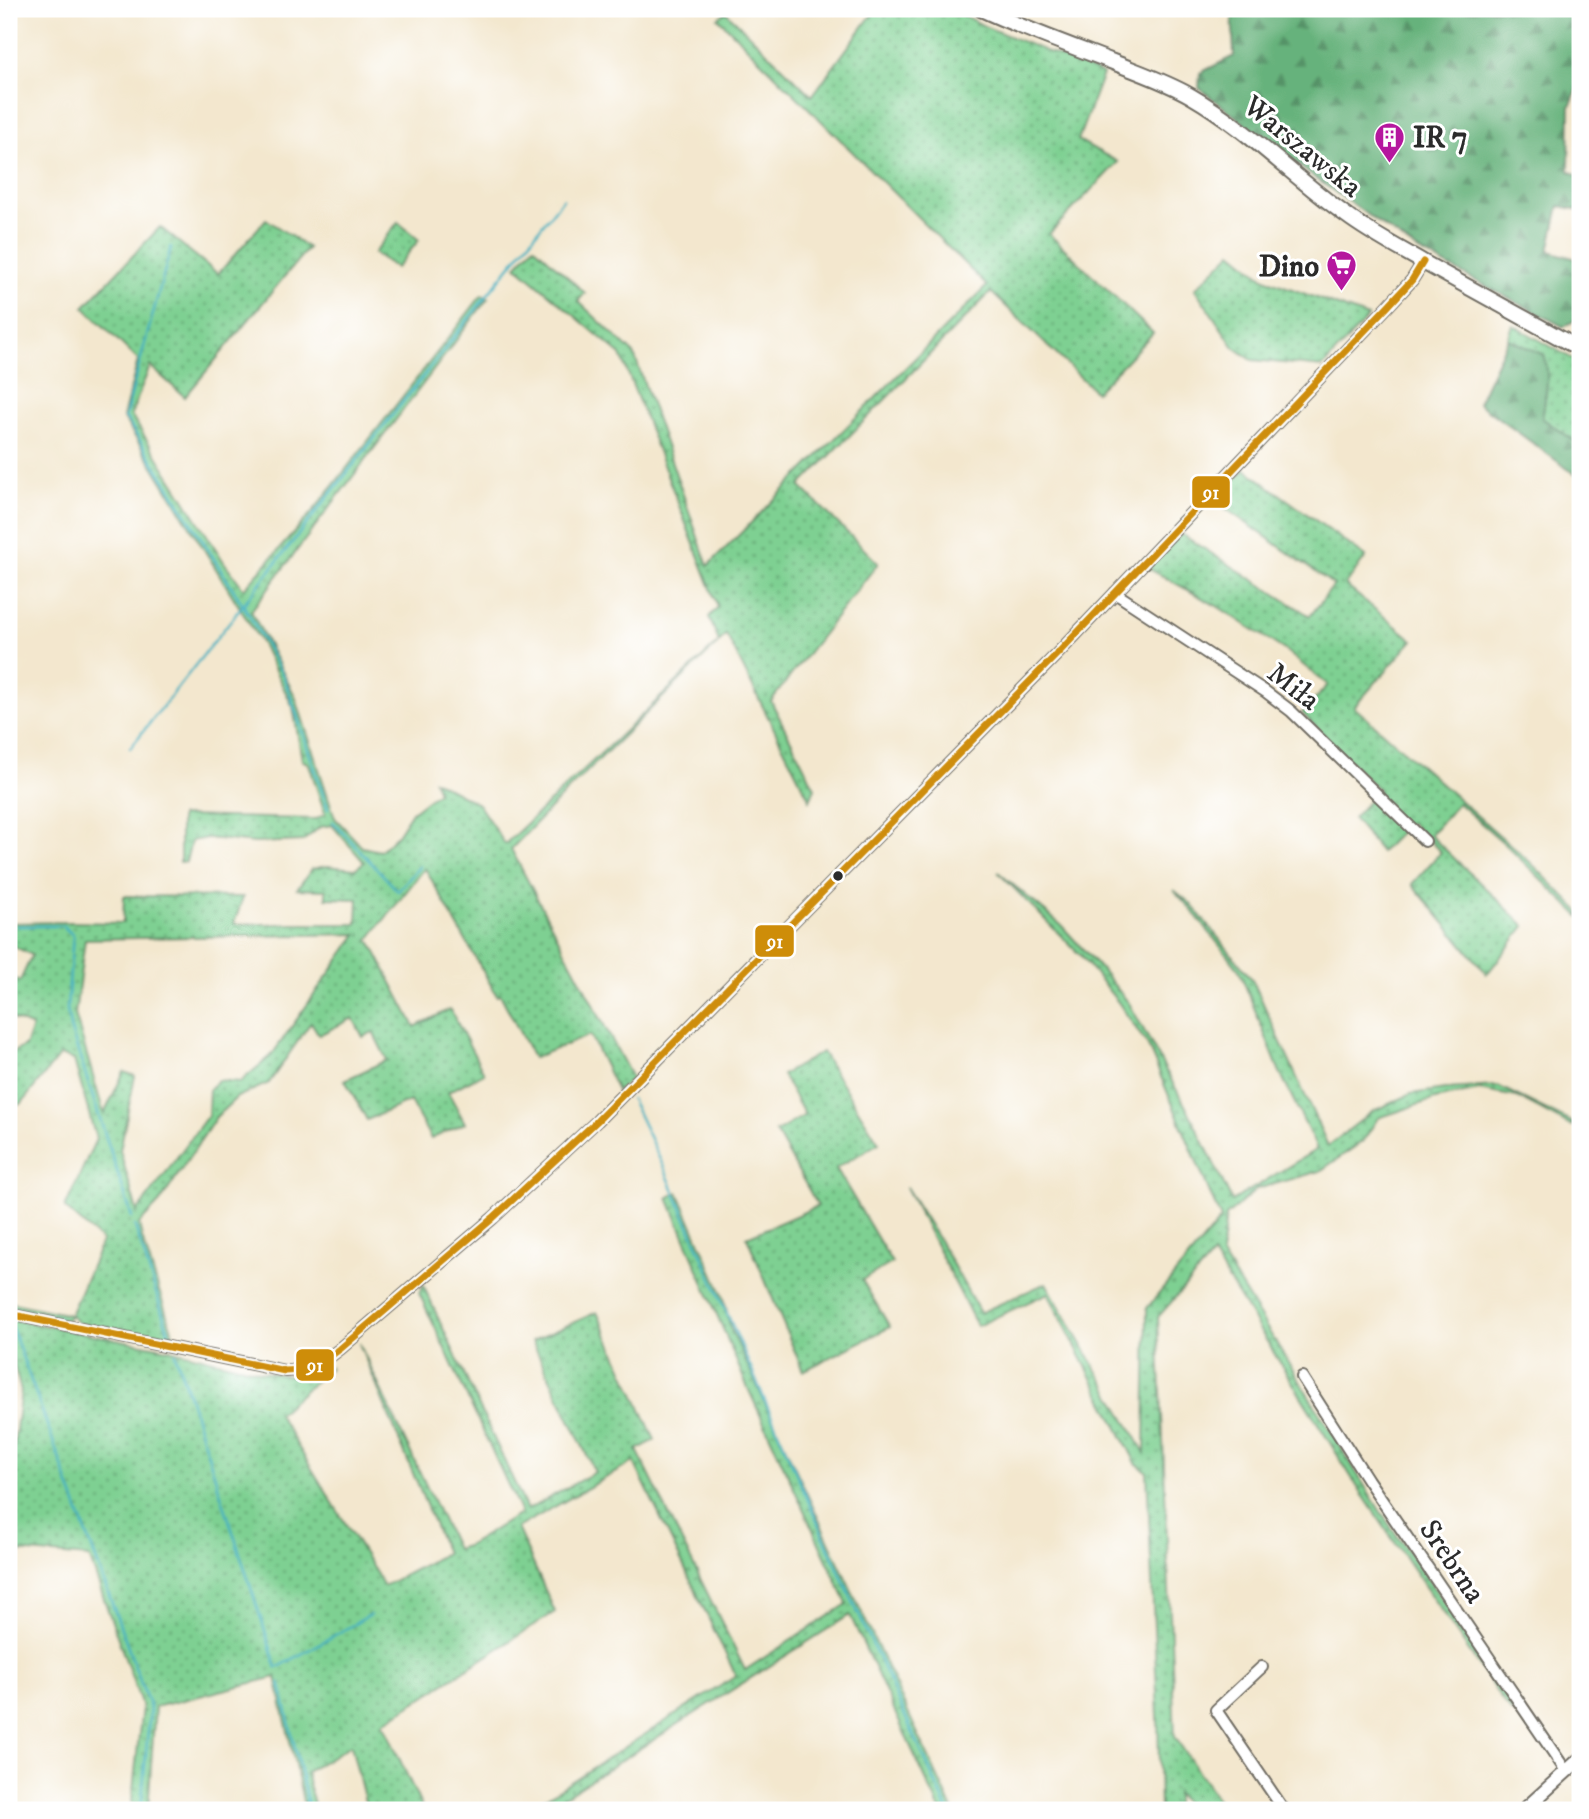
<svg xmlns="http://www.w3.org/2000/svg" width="1589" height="1819" font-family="'IM FELL DW Pica',serif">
<defs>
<pattern id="grass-dots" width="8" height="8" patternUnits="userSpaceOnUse" patternTransform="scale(1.75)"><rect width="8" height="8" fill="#7ed092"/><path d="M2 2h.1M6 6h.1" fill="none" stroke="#67a977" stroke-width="1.8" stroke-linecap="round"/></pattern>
<pattern id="forest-firs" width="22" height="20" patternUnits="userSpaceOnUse" patternTransform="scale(1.75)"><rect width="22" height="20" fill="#66b27c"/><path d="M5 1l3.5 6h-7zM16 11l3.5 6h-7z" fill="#549166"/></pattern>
</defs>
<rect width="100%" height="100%" fill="#fff"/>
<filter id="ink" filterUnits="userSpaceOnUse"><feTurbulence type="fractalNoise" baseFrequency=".0143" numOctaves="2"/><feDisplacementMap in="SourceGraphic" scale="14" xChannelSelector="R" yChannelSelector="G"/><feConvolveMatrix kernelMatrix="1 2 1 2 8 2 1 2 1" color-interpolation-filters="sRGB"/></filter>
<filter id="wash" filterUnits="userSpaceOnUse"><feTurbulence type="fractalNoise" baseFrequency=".00686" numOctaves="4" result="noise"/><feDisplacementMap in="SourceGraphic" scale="28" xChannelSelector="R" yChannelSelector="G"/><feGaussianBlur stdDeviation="1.57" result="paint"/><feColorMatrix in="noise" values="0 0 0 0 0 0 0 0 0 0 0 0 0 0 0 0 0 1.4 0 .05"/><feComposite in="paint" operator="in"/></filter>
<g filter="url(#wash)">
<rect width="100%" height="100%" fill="#f3e7ce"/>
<g fill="url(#grass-dots)" stroke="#547e5e" stroke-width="2" fill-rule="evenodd">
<path d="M876 9H952L984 26 1103 74 1078 140 1118 162 1049 234 1153 333 1096 392 991 292 800 486 878 563 771 701 815 788 810 800 726 634 719 642 564 794 511 849 632 1078 617 1091 590 1035 533 1058 500 994 497 996 425 868 369 939 415 1027 450 1009 484 1073 448 1092 465 1123 431 1139 410 1101 367 1120 345 1080 387 1060 373 1032 363 1037 353 1018 319 1035 311 1022 269 1083 237 1097 216 1117 160 1202 139 1224 142 1238 175 1340 78 1323 70 1315 65 1322 9 1310V1302L70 1315 102 1241 65 1208 96 1139 74 1060 60 1055 21 1104 9 1106V1054L25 1046 32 1027 9 1017V976L20 981 32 955 9 944 11 923 68 922 123 923 124 896 243 897 234 924H357L358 899 326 898V890L297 889 312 869 327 866 355 869 364 862 332 825 320 827 303 841 255 843 207 838 191 841 186 862H180V816L316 819 325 814 309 764 302 760 293 707 262 644 123 417 138 360 84 307 160 227 218 274 266 219 308 248 185 397 150 366 131 415 224 562 244 589 314 510 482 295 488 298 251 611 295 696 335 818 362 847 380 851 397 835 412 812 438 792 434 780 478 804 505 844 719 642 709 617 718 607 621 355 516 266 534 246 585 293 578 301 634 354 708 566 987 286 718 18 726 12 812 96ZM357 934 271 1056 240 1082 218 1080 209 1090 208 1115 137 1212 120 1150 135 1076 124 1072 104 1114 75 1014 85 939Z"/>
<path d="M398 222 419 240 396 268 374 253Z"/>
<path d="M1232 252 1265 279 1368 317 1323 367 1252 360 1234 347 1195 289Z"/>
<path d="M1513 325 1580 363V445L1542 419 1546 392 1544 355 1508 339Z"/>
<path d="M1245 469 1366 557 1345 585 1413 640 1354 707 1531 863 1580 912V917L1505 844 1458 803 1430 835 1525 926 1487 974 1412 884 1441 852 1410 822 1381 852 1353 818 1379 790 1302 713 1328 685 1286 651 1217 606 1146 567 1181 534 1310 616 1334 585 1214 500Z"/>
<path d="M998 872 1061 925 1100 968 1129 1003 1192 1118 1232 1201 1317 1149 1279 1070 1239 970 1189 907 1174 890 1190 903 1252 979 1328 1146 1373 1111 1411 1094 1445 1089 1498 1086 1573 1123 1580 1121V1127L1569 1125 1517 1097 1479 1090 1435 1099 1378 1118 1363 1141 1320 1171 1257 1189 1226 1216 1221 1254 1384 1517 1518 1707 1512 1712 1502 1700 1360 1491 1213 1255 1158 1317 1175 1737 1224 1810H1189L1176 1792V1810H1160L1158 1717 1147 1472 1136 1463 1048 1293 977 1326 906 1187 939 1240 980 1313 1046 1283 1145 1453 1147 1308 1221 1219 1148 1046 1118 1002 1081 956Z"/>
<path d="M822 1052 879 1143 836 1168 892 1263 862 1280 890 1327 803 1371 747 1237 818 1206 776 1132 805 1115 782 1075Z"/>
<path d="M678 1192 724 1298 730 1327 953 1810H940L850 1615 543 1810H527L736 1676 634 1462 517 1528 555 1612 383 1723 423 1810H367L351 1745 306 1772 315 1810H305L276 1677 155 1707 148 1810H131L142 1706 89 1557 16 1551 9 1614V1466L11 1467 21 1391 9 1346V1319L169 1349 263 1372 293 1376 331 1367 278 1414 384 1586 446 1553 359 1343 456 1549 467 1546 521 1513 419 1293 423 1285 527 1510 595 1472 532 1341 597 1312 655 1440 637 1450 745 1670 847 1604 747 1386 668 1198Z"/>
</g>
<g fill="url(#forest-firs)" stroke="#486e54" stroke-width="2">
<path d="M1232 9H1580V81L1570 107 1569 171 1580 176V210L1559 206 1549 251 1580 260V317L1564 327 1417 250 1308 173 1199 88 1200 73 1234 56Z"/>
<path d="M1508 339 1544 355C1551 375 1545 398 1542 418L1580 445V478L1478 403Z"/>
</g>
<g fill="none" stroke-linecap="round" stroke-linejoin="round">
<g stroke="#44b1c1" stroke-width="2.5">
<path d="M171 247 125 417 248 613 284 677 328 809"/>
<path d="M130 748 563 199"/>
<path d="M333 822 398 891 420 866"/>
<path d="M17 926H63L73 935 67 1009 70 1027 132 1217"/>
<path d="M631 1099 665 1170 830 1551 948 1810"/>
<path d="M135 1226 170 1337"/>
<path d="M9 1308 60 1319"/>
<path d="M9 1320 150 1708 141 1810"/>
<path d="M175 1353 277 1668 370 1615"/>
<path d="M9 1553V1552"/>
<path d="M280 1682 309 1810"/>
</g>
</g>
</g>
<g filter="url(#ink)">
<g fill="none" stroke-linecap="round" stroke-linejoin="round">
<defs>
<g id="minor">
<path d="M1115 593 1266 692 1291 711 1425 841"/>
<path d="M9 1314 285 1371 303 1370 324 1361 340 1349 493 1218 597 1121 1059 652 1389 305 1412 280 1423 262"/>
<path d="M1302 1377 1368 1480 1566 1771"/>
<path d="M1262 1667 1216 1710 1284 1810"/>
</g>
<path id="tertiary" d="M1524 1810 1580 1759"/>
<path id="secondary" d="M981 9C1024 29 1069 45 1113 62 1140 73 1167 82 1191 96 1248 129 1293 177 1346 215 1370 233 1397 247 1423 262 1475 291 1528 320 1580 349"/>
</defs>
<use href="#minor" stroke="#716d64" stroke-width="14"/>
<use href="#tertiary" stroke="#716d64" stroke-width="16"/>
<use href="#secondary" stroke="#716d64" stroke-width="18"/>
<use href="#minor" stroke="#fff" stroke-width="10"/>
<use href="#tertiary" stroke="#fff" stroke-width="12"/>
<use href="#secondary" stroke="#fff" stroke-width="14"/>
<defs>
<path id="bus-1" d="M9 1314 285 1371 303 1370 324 1361 340 1349 493 1218 597 1121 1059 652 1389 305 1412 280 1423 262"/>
</defs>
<use href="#bus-1" stroke="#fff" stroke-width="12"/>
<use href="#bus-1" stroke="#ce8d09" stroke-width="7"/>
</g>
</g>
<defs>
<symbol id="building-pin" viewBox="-11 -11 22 30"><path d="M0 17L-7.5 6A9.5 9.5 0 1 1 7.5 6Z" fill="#b5179e" stroke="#fff"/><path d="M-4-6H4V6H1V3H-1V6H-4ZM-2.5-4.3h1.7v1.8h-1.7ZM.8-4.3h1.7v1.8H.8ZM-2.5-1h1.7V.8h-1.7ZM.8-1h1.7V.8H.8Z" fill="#fff"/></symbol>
<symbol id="supermarket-pin" viewBox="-11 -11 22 30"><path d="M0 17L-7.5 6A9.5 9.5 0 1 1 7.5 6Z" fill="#b5179e" stroke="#fff"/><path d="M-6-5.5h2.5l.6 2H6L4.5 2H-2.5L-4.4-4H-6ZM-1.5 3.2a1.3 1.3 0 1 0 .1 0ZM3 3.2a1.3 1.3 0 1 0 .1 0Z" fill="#fff"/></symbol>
</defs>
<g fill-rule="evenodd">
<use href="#building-pin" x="1372" y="120" width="35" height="47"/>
<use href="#supermarket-pin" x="1324" y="248" width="35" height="47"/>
</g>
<circle fill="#2b2b2b" stroke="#fff" stroke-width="2.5" cx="838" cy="876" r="6"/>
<g text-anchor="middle" stroke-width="6" stroke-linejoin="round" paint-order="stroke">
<g font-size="30" font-weight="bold" fill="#2b2b2b" stroke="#fff" text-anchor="start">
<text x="1413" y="147">IR 7</text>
<text x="1319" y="276" text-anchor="end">Dino</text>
</g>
<g font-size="30" fill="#2b2b2b" stroke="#fff">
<text transform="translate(1303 146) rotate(39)" y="10">Warszawska</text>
<text transform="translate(1294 686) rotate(38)" y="10">Miła</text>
<text transform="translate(1453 1561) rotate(56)" y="10">Srebrna</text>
</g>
</g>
<g stroke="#fff" stroke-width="2.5">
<rect x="1191" y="475" width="40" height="34" rx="7" fill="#ce8d09"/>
<rect x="754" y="924" width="41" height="34" rx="7" fill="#ce8d09"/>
<rect x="295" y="1348" width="40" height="34" rx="7" fill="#ce8d09"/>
</g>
<g font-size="19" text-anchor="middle" font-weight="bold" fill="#fff">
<text x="1211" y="499">91</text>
<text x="775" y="948">91</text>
<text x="315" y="1372">91</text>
</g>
<rect width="1589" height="1819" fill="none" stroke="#fff" stroke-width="35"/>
</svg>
